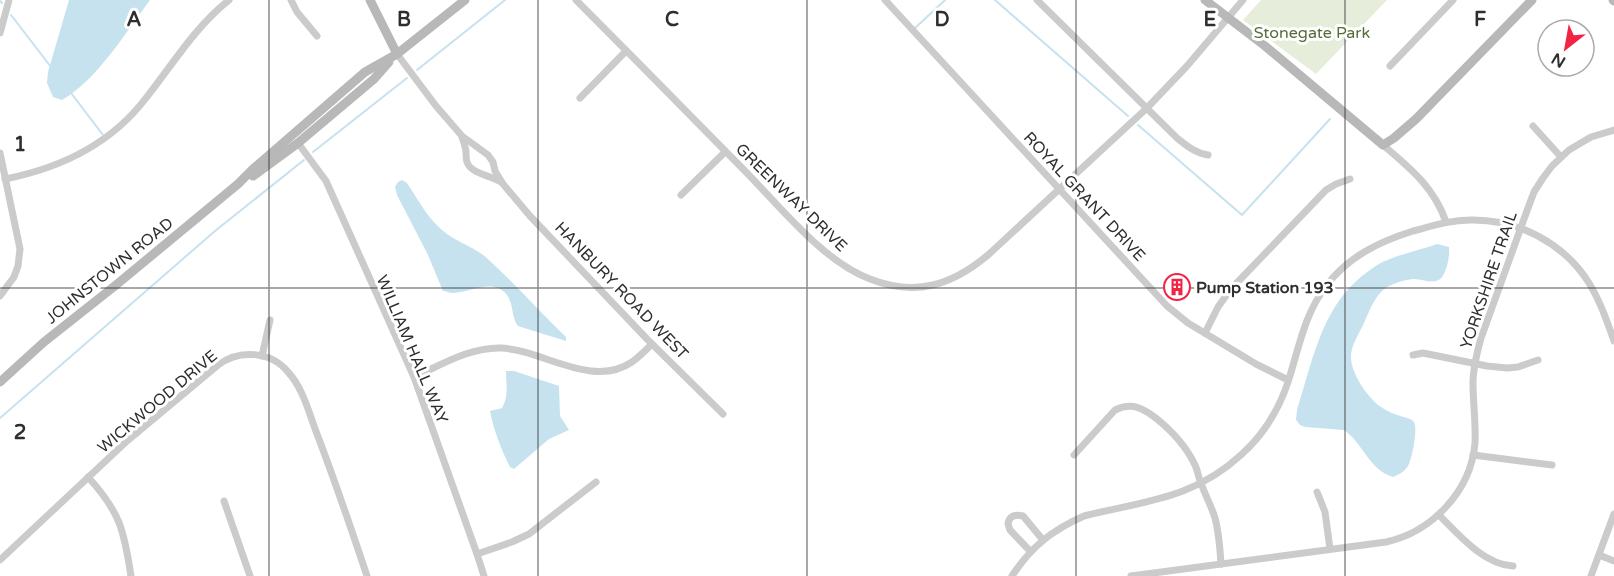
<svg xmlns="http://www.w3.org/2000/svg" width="1614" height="576" font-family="'Varela Round',sans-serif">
<rect width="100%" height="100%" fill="#fff"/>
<path fill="#e6eddb" d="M1261 0H1387L1316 74 1243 20Z"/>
<g fill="#c6e2ee">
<path d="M69 0H150C126 32 97 80 62 100L53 97 47 83 48 72Z"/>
<path d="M402 180 407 183C419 201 429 221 447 234 461 244 477 248 490 261 516 285 540 312 566 337V341L518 326C511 317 514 305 507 295 493 277 470 293 452 293 450 293 445 291 443 291L428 255 397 195 395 187 398 182Z"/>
<path d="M1437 244 1449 247C1450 256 1447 270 1442 277 1435 286 1423 279 1415 279 1405 279 1389 284 1382 291 1373 300 1369 312 1364 323 1359 334 1351 345 1351 357 1351 374 1368 398 1381 407 1389 413 1401 416 1410 419 1412 420 1413 421 1414 422 1418 429 1412 459 1408 466 1404 472 1400 474 1393 477 1368 469 1364 444 1344 430L1305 427 1300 425 1296 420 1297 410C1312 363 1321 309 1362 276 1369 271 1377 264 1385 261 1401 254 1420 250 1437 244Z"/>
<path d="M506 371H514L559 386 560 416 569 430 549 439 514 469 510 467C501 449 494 431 490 411L502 408C509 395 506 385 506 371Z"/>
</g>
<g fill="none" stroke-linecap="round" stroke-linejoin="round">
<g stroke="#c6e2ee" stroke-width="2">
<path d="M995 0 1128 116"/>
<path d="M0 1 2 3"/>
<path d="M11 15 51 67"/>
<path d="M914 29 945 0"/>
<path d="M417 70 505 0"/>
<path d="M71 93 103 135"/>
<path d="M1138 125 1242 215 1330 119"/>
<path d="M313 152 407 78"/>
<path d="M0 418 215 231 304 160"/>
</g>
<g stroke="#cbcbcb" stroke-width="7">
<path d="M291 0 297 12 317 36"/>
<path d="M576 0C632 56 688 113 743 169 779 205 822 261 870 279 916 297 952 285 988 255L1147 108 1187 66 1243 0"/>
<path d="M885 0 1167 306 1188 323 1256 364 1288 380"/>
<path d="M1037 0 1177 138C1187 146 1195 153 1208 155"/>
<path d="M0 33 9 0"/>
<path d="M397 54 436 106 462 136 488 155 493 162 495 171 503 184 530 216 647 339 723 414"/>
<path d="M1390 66 1453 0"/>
<path d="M580 98 626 51"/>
<path d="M1533 126 1561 157"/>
<path d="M462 137C464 142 465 146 466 151 466 153 466 160 467 162 471 174 490 175 501 182"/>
<path d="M298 143 326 181 414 377 477 554 484 576"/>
<path d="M1383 145C1410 168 1434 187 1446 222"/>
<path d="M0 153 20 249 18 266 14 277 0 296"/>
<path d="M5 179C61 168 111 144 146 98 173 64 195 27 229 0"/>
<path d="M681 195 725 152"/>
<path d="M1205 333 1218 307 1231 289 1326 190 1336 184 1350 179"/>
<path d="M1413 355 1423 353 1487 366 1507 368 1518 367 1538 360"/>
<path d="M262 356 270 320"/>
<path d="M414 377C441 365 470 347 501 348 543 350 592 389 632 362 639 357 646 350 652 344"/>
<path d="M1074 455 1115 410C1132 402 1143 408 1157 419 1173 432 1186 446 1195 465 1198 471 1198 477 1201 483 1205 495 1211 505 1215 518 1219 533 1220 548 1221 564"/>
<path d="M1473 455 1552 465"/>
<path d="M88 477C120 512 124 530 131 576"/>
<path d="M1317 492 1325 512 1330 549"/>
<path d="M224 501 250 576"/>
<path d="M1439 515C1458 534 1484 565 1513 566"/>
<path d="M1030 551 1010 530 1008 524C1009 516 1015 514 1023 516L1043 540"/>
<path d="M477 554 512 542 529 534 596 482"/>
<path d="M1599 555 1614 561"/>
<path d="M0 560 127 441 218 365C239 349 271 351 288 372 303 388 309 413 317 434 335 481 351 528 367 576"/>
<path d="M1012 576C1031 547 1052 530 1084 516 1144 501 1194 499 1242 454 1263 435 1279 409 1288 382 1299 348 1304 315 1326 286 1348 257 1378 242 1413 231 1432 226 1450 220 1470 220 1518 219 1564 243 1589 283 1600 301 1607 321 1614 341"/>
<path d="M1131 576 1386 542C1432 532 1471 491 1475 443 1476 423 1473 403 1473 383 1473 367 1477 353 1481 338L1528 208 1534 192 1543 178 1552 166 1569 150 1591 137 1614 130"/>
<path d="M1591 576 1614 514"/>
</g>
<g stroke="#b8b8b8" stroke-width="9">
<path d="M370 0 397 54"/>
<path d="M1205 0 1265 46 1383 145 1394 138 1416 119 1532 0"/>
<path d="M1613 0 1614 1"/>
<path d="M253 176 298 143 374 79 389 62"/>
<path d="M0 382 44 342 116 285 238 184 253 169 365 72 397 54 465 0"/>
</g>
</g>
<path fill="none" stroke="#2e2e2e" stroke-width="1.5" stroke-opacity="0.55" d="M269 0V576M538 0V576M807 0V576M1076 0V576M1345 0V576M0 288H1614"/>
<defs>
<symbol id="building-ring" viewBox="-11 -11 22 22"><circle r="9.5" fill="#fff" stroke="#f22445" stroke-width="1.5"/><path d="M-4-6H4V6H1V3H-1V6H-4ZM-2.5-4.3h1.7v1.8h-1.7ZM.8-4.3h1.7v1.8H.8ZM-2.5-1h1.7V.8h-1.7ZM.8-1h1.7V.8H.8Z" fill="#f22445"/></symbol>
</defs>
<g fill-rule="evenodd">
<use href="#building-ring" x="1162" y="272" width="30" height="30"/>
</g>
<g text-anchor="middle" stroke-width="6" stroke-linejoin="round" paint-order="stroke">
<g font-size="16" fill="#566d38" stroke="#fff">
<text x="1312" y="38">Stonegate Park</text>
</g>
<g font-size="16" fill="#2e2e2e" stroke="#fff">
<text transform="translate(1085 196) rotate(47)" y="6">ROYAL GRANT DRIVE</text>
<text transform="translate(792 197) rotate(44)" y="6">GREENWAY DRIVE</text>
<text transform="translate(109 270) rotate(-39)" y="6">JOHNSTOWN ROAD</text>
<text transform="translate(1488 280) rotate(-71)" y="6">YORKSHIRE TRAIL</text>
<text transform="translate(622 290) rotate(46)" y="6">HANBURY ROAD WEST</text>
<text transform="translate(413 349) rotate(67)" y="6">WILLIAM HALL WAY</text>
<text transform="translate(157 401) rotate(-40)" y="6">WICKWOOD DRIVE</text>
</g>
<g font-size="16" font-weight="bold" fill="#2e2e2e" stroke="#fff" text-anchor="start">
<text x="1196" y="293">Pump Station 193</text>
</g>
</g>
<g font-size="20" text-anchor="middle" font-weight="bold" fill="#2e2e2e" stroke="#fff" stroke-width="6" stroke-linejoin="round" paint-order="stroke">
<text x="134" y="26">A</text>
<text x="404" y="26">B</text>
<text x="672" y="26">C</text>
<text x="942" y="26">D</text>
<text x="1210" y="26">E</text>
<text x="1480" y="26">F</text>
<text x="20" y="151">1</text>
<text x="20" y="439">2</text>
</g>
<g transform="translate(1566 48) rotate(211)"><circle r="28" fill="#ffffff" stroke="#ababab" stroke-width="1.5"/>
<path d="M0-4.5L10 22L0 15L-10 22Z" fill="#f22445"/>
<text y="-9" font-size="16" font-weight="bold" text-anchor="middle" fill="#2e2e2e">N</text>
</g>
</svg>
